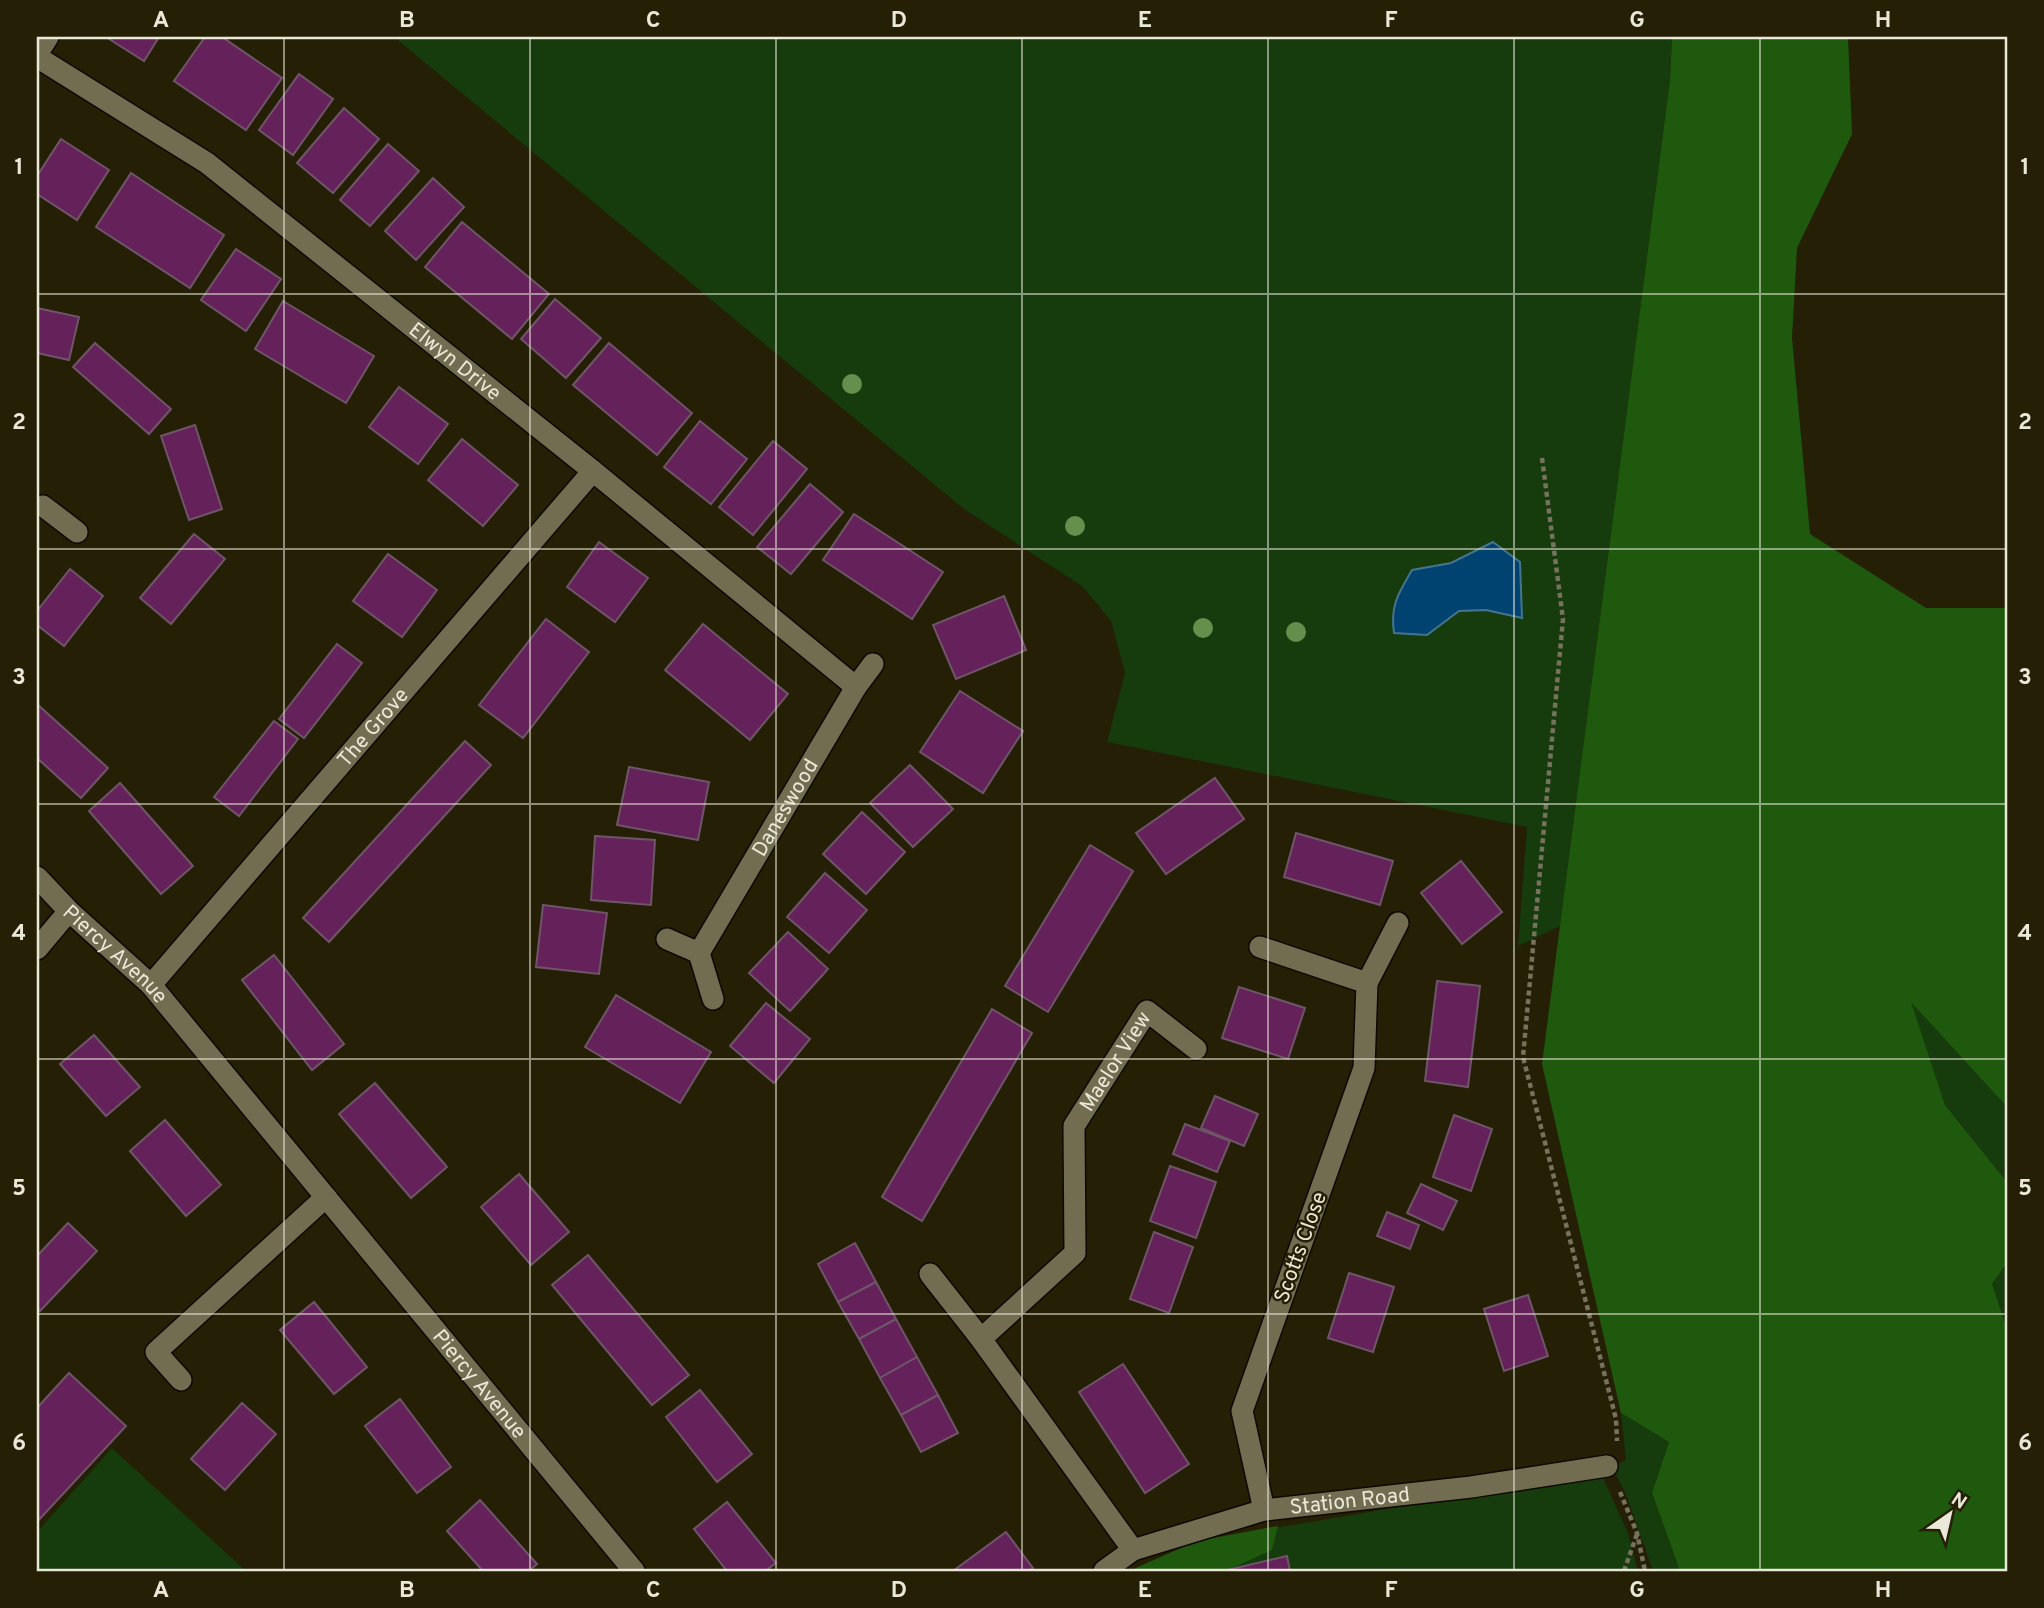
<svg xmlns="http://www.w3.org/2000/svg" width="2044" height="1608" font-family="Overpass,sans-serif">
<rect width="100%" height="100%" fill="#241f05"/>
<g fill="#163b0d">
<path d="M394 37H1672L1670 80 1560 926 1518 946 1527 827 1107 742 1125 673 1111 621 1082 586 964 509Z"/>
<path d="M1910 1000 2007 1107V1182L1945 1105Z"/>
<path d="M2007 1263V1329L1992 1284Z"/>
<path d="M1621 1413 1669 1442 1652 1493 1680 1571H1653L1625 1492 1612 1467 1626 1460Z"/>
<path d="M112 1448 246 1571H37V1532Z"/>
<path d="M1601 1473 1628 1533 1638 1571H1129L1197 1541Z"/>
</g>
<g fill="#1f590d">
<path d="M1672 37H1848L1852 134 1797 248 1792 338 1810 534 1926 608H2007V1107L1911 1002 1945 1105 2007 1182V1263L1992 1284 2007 1329V1571H1680L1652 1493 1669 1442 1621 1413 1542 1064 1670 80Z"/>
<path d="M1278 1526 1272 1550 1225 1571H1129L1197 1541Z"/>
</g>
<path fill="#004370" stroke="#46748f" stroke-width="2" d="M1493 542 1520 562 1522 618 1486 610 1459 611 1427 635 1394 633C1390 606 1398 594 1412 570L1451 563Z"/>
<g fill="#652159" stroke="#6e5568" stroke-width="2">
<path d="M110 37H159L144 61 109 39Z"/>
<path d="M205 37H222L282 78 246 130 174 81Z"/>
<path d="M299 74 333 99 293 155 259 130Z"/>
<path d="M344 108 379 139 333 193 297 163Z"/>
<path d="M61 139 109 170 77 220 37 194V176Z"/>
<path d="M388 144 419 171 370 226 340 200Z"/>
<path d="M131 173 224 235 190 288 96 227Z"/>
<path d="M433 178 464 207 416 260 385 231Z"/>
<path d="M462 222 549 294 512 339 425 267Z"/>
<path d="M236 249 281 279 246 331 201 300Z"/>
<path d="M555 299 601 338 566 378 521 339Z"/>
<path d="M283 301 374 356 346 403 255 349Z"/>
<path d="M37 308 79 317 69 360 37 353Z"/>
<path d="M95 343 171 409 149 434 73 367Z"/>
<path d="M609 343 692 413 657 455 573 385Z"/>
<path d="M399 387 448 424 418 464 369 427Z"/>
<path d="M700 421 747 459 711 504 664 467Z"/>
<path d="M195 425 222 509 189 520 161 436Z"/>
<path d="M462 439 518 485 483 526 428 480Z"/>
<path d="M773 441 807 469 753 535 719 507Z"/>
<path d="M810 484 843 512 791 574 757 547Z"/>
<path d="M854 514 943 572 912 619 823 560Z"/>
<path d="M194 534 225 559 171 624 140 598Z"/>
<path d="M599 542 648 578 615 622 567 587Z"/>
<path d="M388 554 437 590 402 637 353 601Z"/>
<path d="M70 569 103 596 64 646 37 625V611Z"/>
<path d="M1004 596 1026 650 956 679 933 625Z"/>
<path d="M546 619 589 652 523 738 479 705Z"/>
<path d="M703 624 788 694 750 740 665 670Z"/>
<path d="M337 644 362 663 304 738 279 719Z"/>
<path d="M960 691 1023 731 983 793 920 752Z"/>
<path d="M37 704 108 768 81 798 37 758Z"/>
<path d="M274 721 298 739 239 816 214 797Z"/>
<path d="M465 741 491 765 329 942 303 918Z"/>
<path d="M910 765 953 809 913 847 870 803Z"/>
<path d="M629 767 709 782 698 840 617 825Z"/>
<path d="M1215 778 1244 819 1166 874 1136 833Z"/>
<path d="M120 783 193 866 161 894 89 811Z"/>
<path d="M862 812 905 852 866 894 823 854Z"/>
<path d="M1296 833 1393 861 1380 905 1284 877Z"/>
<path d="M595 836 655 840 651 905 591 900Z"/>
<path d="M1090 845 1133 871 1048 1012 1005 986Z"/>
<path d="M1461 861 1502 912 1462 944 1421 893Z"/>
<path d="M825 873 867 910 829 953 787 917Z"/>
<path d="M543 905 607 913 599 974 536 967Z"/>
<path d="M788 932 828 969 790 1011 749 973Z"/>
<path d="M274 955 344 1044 312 1070 242 980Z"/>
<path d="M1437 981 1480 986 1468 1087 1425 1081Z"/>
<path d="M1239 987 1305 1008 1288 1059 1222 1038Z"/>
<path d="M616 995 711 1052 680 1103 585 1047Z"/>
<path d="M766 1003 810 1039 774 1083 730 1046Z"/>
<path d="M992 1009 1032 1033 922 1221 882 1197Z"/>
<path d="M94 1035 140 1087 106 1116 60 1064Z"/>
<path d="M375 1083 447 1167 411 1198 339 1114Z"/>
<path d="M1215 1096 1258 1114 1244 1146 1201 1128Z"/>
<path d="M1454 1115 1492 1129 1471 1191 1433 1177Z"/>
<path d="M165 1120 221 1185 186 1216 130 1151Z"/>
<path d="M1185 1124 1230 1141 1217 1172 1173 1154Z"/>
<path d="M1170 1166 1216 1182 1196 1238 1150 1221Z"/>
<path d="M519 1174 569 1232 531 1265 481 1207Z"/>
<path d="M1421 1184 1457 1201 1443 1230 1407 1213Z"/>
<path d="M1387 1212 1419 1225 1410 1249 1377 1236Z"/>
<path d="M68 1223 97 1251 40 1311 37 1308V1256Z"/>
<path d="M1154 1232 1193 1247 1169 1313 1130 1299Z"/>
<path d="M855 1243 876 1282 838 1302 818 1264Z"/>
<path d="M588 1255 689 1375 652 1405 552 1285Z"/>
<path d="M1349 1273 1394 1287 1373 1352 1328 1338Z"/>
<path d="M876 1282 896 1319 859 1339 838 1302Z"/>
<path d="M1528 1295 1548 1356 1504 1371 1484 1309Z"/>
<path d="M314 1302 367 1367 334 1394 280 1330Z"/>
<path d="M896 1319 917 1357 880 1378 859 1339Z"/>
<path d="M917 1357 938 1395 901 1415 880 1378Z"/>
<path d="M1123 1364 1189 1464 1145 1493 1079 1392Z"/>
<path d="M69 1373 126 1426 37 1522V1408Z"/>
<path d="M700 1390 752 1454 717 1482 666 1417Z"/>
<path d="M938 1395 958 1433 921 1452 901 1415Z"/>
<path d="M400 1399 451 1467 417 1493 365 1426Z"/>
<path d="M242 1403 276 1434 225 1490 191 1459Z"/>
<path d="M480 1500 537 1564 529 1571H483L447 1531Z"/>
<path d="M727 1502 776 1563 765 1571H727L694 1529Z"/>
<path d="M1006 1532 1033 1568 1029 1571H953Z"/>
<path d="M1287 1556 1290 1571H1227V1570Z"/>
</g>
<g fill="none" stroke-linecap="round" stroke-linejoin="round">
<defs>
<g id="minor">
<path d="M37 54 48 37"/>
<path id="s1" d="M37 57 207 163 593 471 856 687"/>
<path d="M43 506 77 532"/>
<path id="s2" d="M37 877 69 911 151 985 634 1571"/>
<path d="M667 939 699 953"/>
<path d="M1260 947 1367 983 1364 1068 1242 1411 1264 1510"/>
<path d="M37 949 69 911"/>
<path d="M1367 983 1398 923"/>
<path id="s3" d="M151 985 593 471"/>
<path id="s4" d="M713 999 699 953 856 687 873 664"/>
<path d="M930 1274 981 1339 1133 1550"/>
<path id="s5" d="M981 1339 1075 1253 1074 1126 1147 1011 1196 1049"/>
<path d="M181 1380 156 1352 326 1197"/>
<path id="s6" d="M1104 1571 1133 1550 1264 1510 1471 1487 1607 1466"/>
</g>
</defs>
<use href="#minor" stroke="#0e0900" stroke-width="24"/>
<g stroke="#76725d" stroke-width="4.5" stroke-dasharray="5 3.5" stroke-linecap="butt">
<path d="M1542 458 1563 619 1523 1057 1616 1419 1617 1441"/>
<path d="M1620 1492 1637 1533 1645 1571"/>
<path d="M1624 1571 1637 1534"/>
</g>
<use href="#minor" stroke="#726d51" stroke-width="21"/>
</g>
<g fill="#658f4d">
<circle cx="852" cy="384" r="10"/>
<circle cx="1075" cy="526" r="10"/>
<circle cx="1203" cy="628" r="10"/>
<circle cx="1296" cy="632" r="10"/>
</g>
<path fill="none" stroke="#eae8d8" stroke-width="2" stroke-opacity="0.55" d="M284 37V1571M530 37V1571M776 37V1571M1022 37V1571M1268 37V1571M1514 37V1571M1760 37V1571M37 294H2007M37 549H2007M37 804H2007M37 1059H2007M37 1314H2007"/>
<g text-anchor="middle" stroke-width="5" stroke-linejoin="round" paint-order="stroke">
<g font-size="21" fill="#eae8d8" stroke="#241f05">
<text dy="7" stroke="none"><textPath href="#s1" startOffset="518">Elwyn Drive</textPath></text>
<text dy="7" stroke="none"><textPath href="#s3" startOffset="340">The Grove</textPath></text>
<text dy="7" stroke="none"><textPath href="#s4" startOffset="217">Daneswood</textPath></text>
<text dy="7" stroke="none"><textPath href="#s2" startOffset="110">Piercy Avenue</textPath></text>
<text dy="7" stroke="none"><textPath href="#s5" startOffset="331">Maelor View</textPath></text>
<text transform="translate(1300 1247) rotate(-70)" y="7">Scotts Close</text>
<text dy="7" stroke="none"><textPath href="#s2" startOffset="674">Piercy Avenue</textPath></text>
<text dy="7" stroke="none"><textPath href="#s6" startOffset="259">Station Road</textPath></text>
</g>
</g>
<rect width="2044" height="1608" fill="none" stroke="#241f05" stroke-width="77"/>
<g transform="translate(1950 1514) rotate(34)" stroke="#241f05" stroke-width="5" paint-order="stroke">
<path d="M0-5L12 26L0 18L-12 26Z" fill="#eae8d8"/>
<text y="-10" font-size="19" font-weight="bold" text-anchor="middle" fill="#eae8d8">N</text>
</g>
<rect x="38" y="38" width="1968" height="1532" fill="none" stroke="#eae8d8" stroke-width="2.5"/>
<g font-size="23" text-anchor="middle" font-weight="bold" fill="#eae8d8">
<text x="161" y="27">A</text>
<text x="407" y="27">B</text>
<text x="653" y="27">C</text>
<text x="899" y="27">D</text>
<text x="1145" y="27">E</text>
<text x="1391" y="27">F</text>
<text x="1637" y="27">G</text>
<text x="1883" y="27">H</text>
<text x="19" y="174">1</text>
<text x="2025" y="174">1</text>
<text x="19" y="429">2</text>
<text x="2025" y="429">2</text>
<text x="19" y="684">3</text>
<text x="2025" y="684">3</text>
<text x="19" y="940">4</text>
<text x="2025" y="940">4</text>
<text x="19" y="1195">5</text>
<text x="2025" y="1195">5</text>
<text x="19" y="1450">6</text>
<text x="2025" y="1450">6</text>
<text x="161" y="1597">A</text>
<text x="407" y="1597">B</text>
<text x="653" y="1597">C</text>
<text x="899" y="1597">D</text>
<text x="1145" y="1597">E</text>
<text x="1391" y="1597">F</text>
<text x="1637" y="1597">G</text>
<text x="1883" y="1597">H</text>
</g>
</svg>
